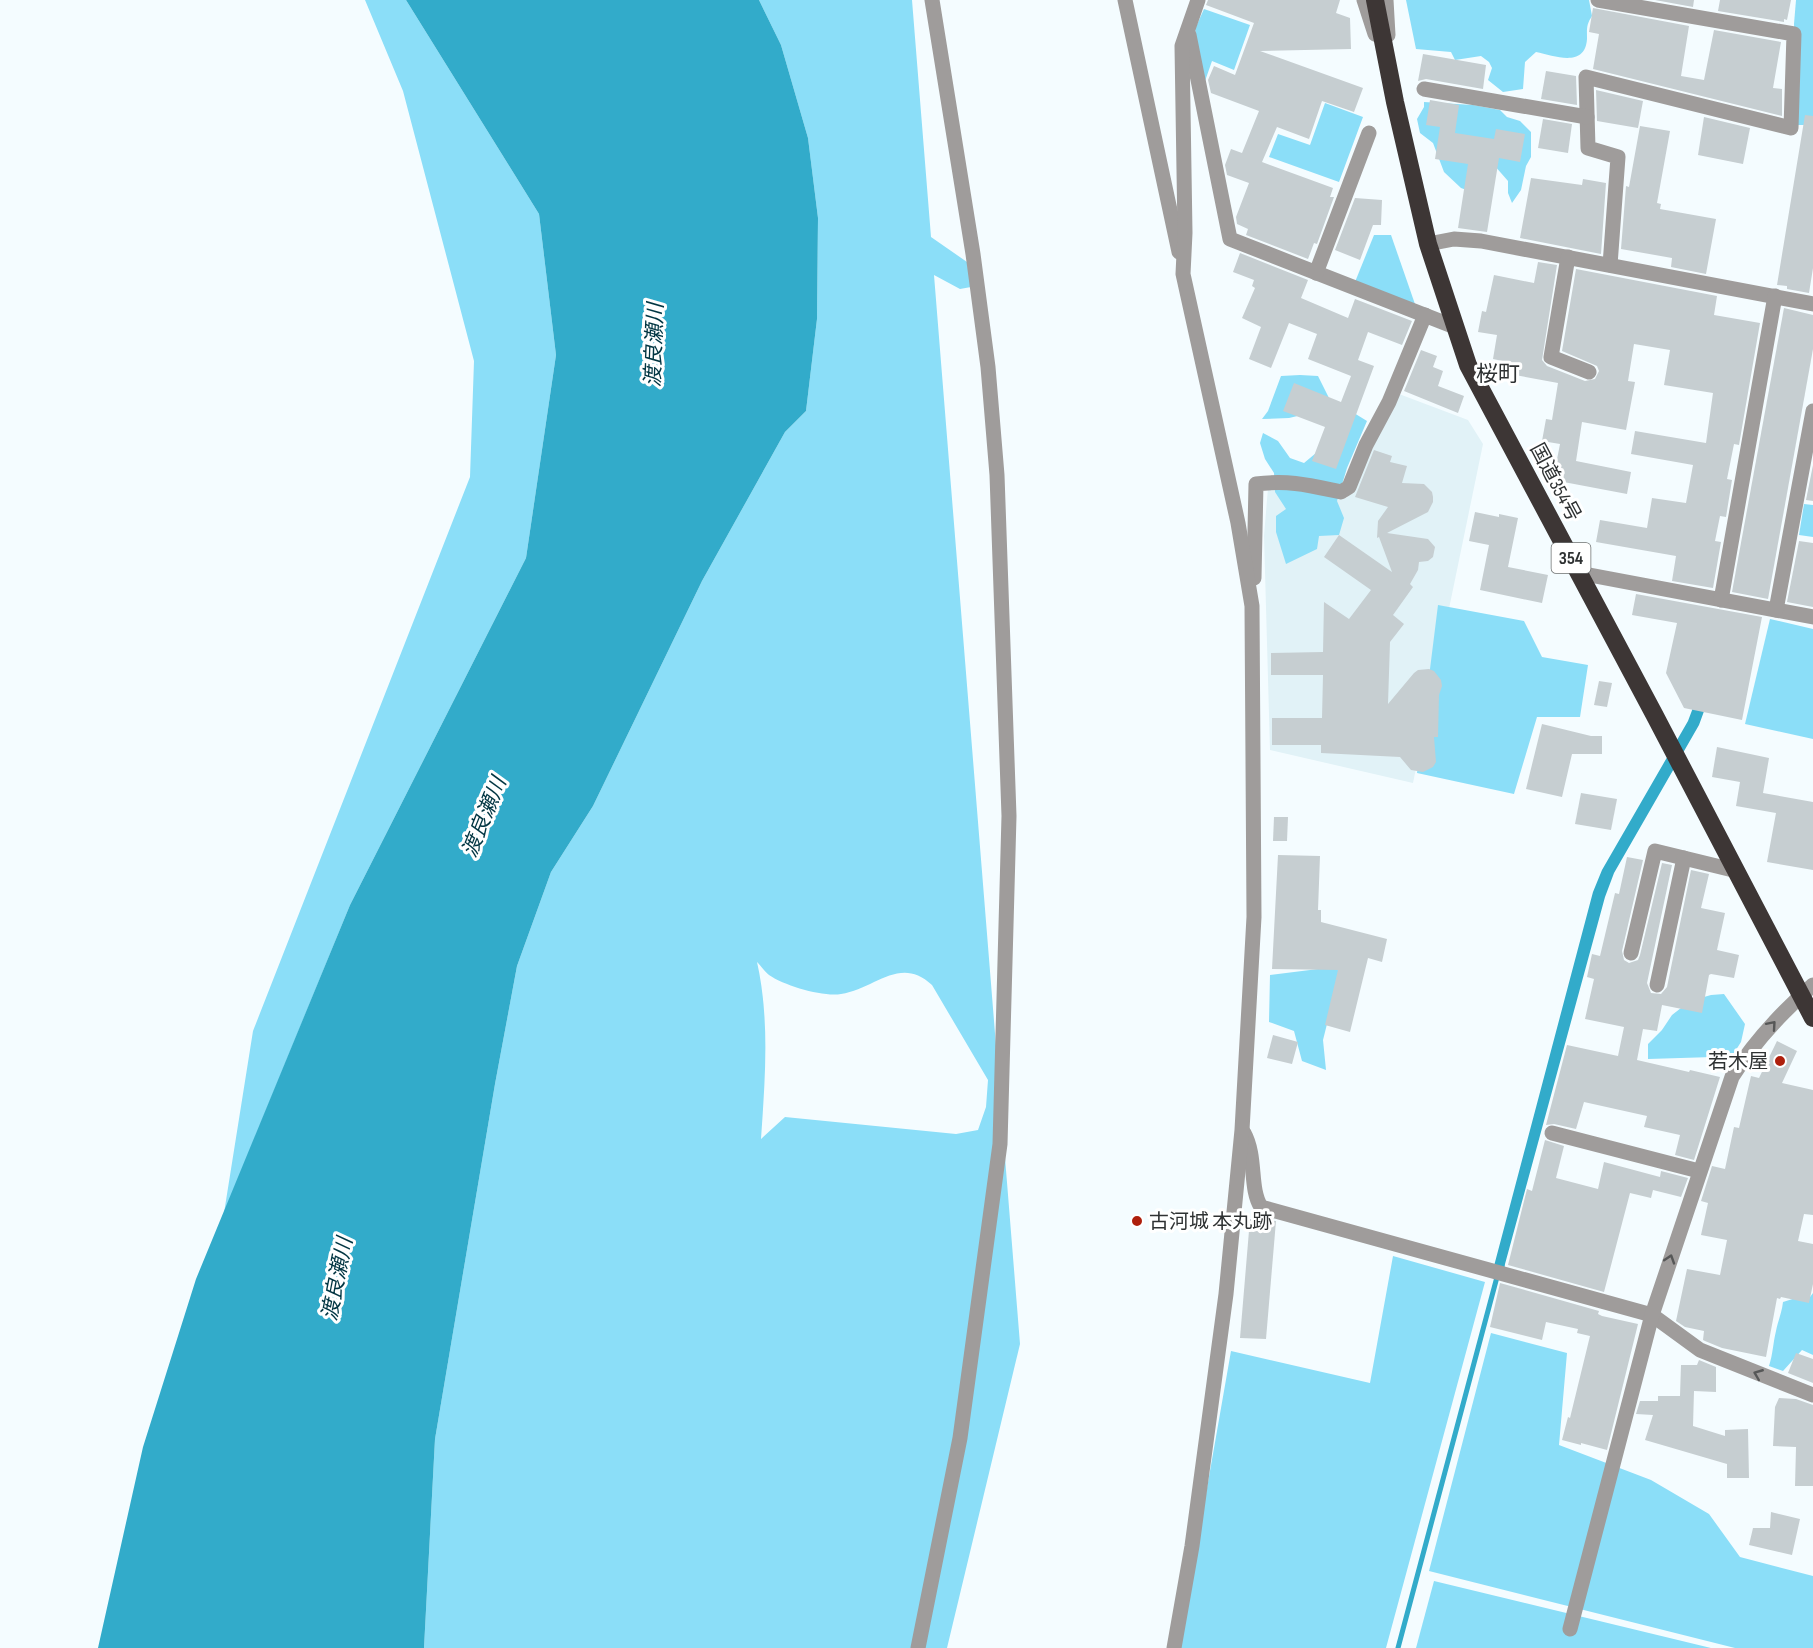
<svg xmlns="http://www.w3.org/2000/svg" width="1813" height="1648" font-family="'Sofia Sans Condensed','Noto Sans JP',sans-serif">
<rect width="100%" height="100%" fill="#f4fcff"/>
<path fill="#e1f2f7" d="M1399 394 1468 420 1483 444 1413 783 1270 750 1264 536 1268 488 1300 487 1347 498 1369 441Z"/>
<g fill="#8bdef8" fill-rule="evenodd">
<path d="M365 0H406L539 214 556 355 526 558 350 905 224 1213 253 1031 470 477 474 361 403 91Z"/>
<path d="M759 0H912L931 237 967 262 971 287 960 289 934 275 1020 1344 947 1648H424L435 1439 495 1084 517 966 551 872 593 806 702 581 785 432 806 411 817 319 818 218 808 138 781 45ZM757 962C760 965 765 972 769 975 785 986 823 997 841 994 875 989 900 955 932 985L988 1080 986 1107 978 1130 956 1134 785 1117 761 1139C765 1080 770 1020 757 962Z"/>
<path d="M1406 0H1589L1592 16C1586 25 1587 29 1587 39 1585 68 1555 56 1536 52L1525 62 1523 89 1503 92 1488 80 1492 68 1489 62 1481 56 1455 60 1451 52 1416 49Z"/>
<path d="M1796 0H1813V117L1805 125H1798L1794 24Z"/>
<path d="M1204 9 1250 25 1234 70 1212 61 1204 84 1195 29Z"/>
<path d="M1424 102 1473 105 1500 110 1507 117 1520 121 1531 132V157L1526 166 1521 190 1512 203 1508 193V181L1494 165 1480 195 1461 188 1444 172 1433 143 1420 133 1417 119 1424 107Z"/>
<path d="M1325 103 1363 117 1339 182 1269 157 1278 134 1310 145Z"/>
<path d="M1374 235H1391L1416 307 1355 282Z"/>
<path d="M1300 375 1318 376 1334 408 1354 413 1367 421 1347 468 1337 501 1344 518 1339 535 1319 536 1317 549 1286 564 1276 532V516L1286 509 1275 492 1274 473 1265 459 1260 443 1263 433 1278 441 1290 458 1304 463 1316 453 1330 419 1306 414 1289 418 1262 419 1268 411 1281 376Z"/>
<path d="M1804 504 1813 505V537L1799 535Z"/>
<path d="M1438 605 1524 621 1542 657 1588 665 1580 717H1537L1514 794 1417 773Z"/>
<path d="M1770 619 1813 629V739L1745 724Z"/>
<path d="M1334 967 1340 972 1323 1040 1326 1070 1302 1061 1294 1031 1269 1022 1270 975Z"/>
<path d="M1724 994 1745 1024 1741 1042 1734 1053 1713 1057 1648 1059V1044L1662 1030 1672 1015 1690 1001 1711 995Z"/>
<path d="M1393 1256 1485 1282 1386 1648H1179L1231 1351 1370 1383Z"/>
<path d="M1813 1293V1355L1802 1350 1783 1371 1769 1366C1773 1354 1773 1343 1776 1331 1778 1321 1782 1312 1783 1302L1799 1297H1810Z"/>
<path d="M1491 1333 1567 1353 1559 1445 1651 1480 1709 1514 1740 1557 1813 1576V1648H1735L1429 1571Z"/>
<path d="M1434 1581 1711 1648H1416Z"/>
</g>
<g fill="#32abca">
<path d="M406 0H759L781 45 808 138 818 218 817 319 806 411 785 432 702 581 593 806 551 872 517 966 495 1084 435 1439 424 1648H98L143 1447 196 1279 350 905 526 558 556 355 539 214Z"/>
<path d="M1700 689 1711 692 1699 725 1614 873 1605 897 1505 1264 1503 1279 1494 1266 1593 892 1602 870 1688 721Z"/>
</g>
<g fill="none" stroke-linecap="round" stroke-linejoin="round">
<path stroke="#32abca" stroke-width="5" d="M1398 1648 1497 1277"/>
</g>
<g fill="#c6ced1">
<path d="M1208 0H1340L1336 13 1350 18 1351 49 1260 51 1363 88 1354 112 1322 101 1309 139 1277 127 1262 162 1333 188 1330 197H1334L1317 244 1314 243 1308 259 1246 235 1248 229 1237 224 1236 217 1249 183 1227 175 1225 165 1231 149 1242 153 1259 111 1211 93 1208 80 1214 66 1235 75 1254 23 1206 5Z"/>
<path d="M1655 0H1694L1693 7Z"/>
<path d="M1720 0H1791L1787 20 1784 19V22L1718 11Z"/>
<path d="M1593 8 1689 26 1681 76 1704 80 1714 30 1781 42 1773 88 1782 89V116L1593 69 1599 34 1589 32Z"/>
<path d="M1423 54 1486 65 1483 89 1426 79 1418 81Z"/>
<path d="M1546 71 1576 76 1577 105 1541 99Z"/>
<path d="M1596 90 1643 101 1638 128 1597 121Z"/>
<path d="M1430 100 1459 105 1455 133 1494 139 1496 129 1525 134 1520 162 1499 158 1487 232 1458 228 1468 164 1435 159 1440 127 1426 125Z"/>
<path d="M1805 115 1813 116V268L1809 293 1787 289V286L1777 285Z"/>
<path d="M1704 117 1750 128 1743 164 1698 155Z"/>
<path d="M1543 119 1572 124 1568 153 1538 148Z"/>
<path d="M1640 126 1670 131 1657 203 1661 204 1660 209 1716 219 1706 274 1671 267 1672 258 1621 249 1626 186 1629 187Z"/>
<path d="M1531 178 1582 185 1583 179 1606 183 1601 254 1520 238Z"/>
<path d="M1355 198 1382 200 1381 225H1373L1360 260 1335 250Z"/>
<path d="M1240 253 1308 280 1301 298 1348 318 1355 299 1412 321 1402 345 1368 332 1358 360 1374 366 1336 469 1312 461 1325 427 1283 411 1294 383 1341 402 1351 376 1308 359 1317 334 1289 323 1271 368 1249 359 1261 327 1242 318 1255 288 1252 286 1254 280 1233 272Z"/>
<path d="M1538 262 1557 265 1542 360 1547 366 1585 381 1595 379 1599 371 1597 366 1562 351 1576 269 1717 296 1714 315 1760 323 1739 445 1734 444 1727 479 1732 480 1726 517 1720 516 1715 541 1721 542 1713 588 1672 581 1676 556 1596 542 1600 520 1647 528 1652 498 1686 503 1693 465 1631 454 1635 431 1706 443 1713 393 1664 385 1670 350 1634 344 1628 381 1635 382 1626 430 1582 422 1576 461 1631 472 1627 494 1553 480 1560 444 1542 441 1546 419 1552 420 1558 383 1515 375 1517 364 1493 359 1497 335 1478 332 1482 311 1486 312 1494 275 1534 283Z"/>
<path d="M1784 308 1813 315V349L1768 599 1732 592Z"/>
<path d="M1421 350 1437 356 1433 367 1443 371 1438 386 1464 396 1458 413 1404 391Z"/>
<path d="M1374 450 1392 456 1390 462 1407 466 1402 483 1424 484 1432 492 1433 497V502L1428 512 1387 533 1428 539 1435 547 1433 557 1428 561 1419 562 1418 570 1410 584 1413 587 1393 615 1404 624 1390 642 1388 704 1414 673 1418 670 1429 669 1434 671 1441 680 1442 686 1439 695 1438 737H1434L1436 762 1433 767 1423 772 1411 770 1400 757 1321 753V745H1272V718H1322L1323 675H1271V653L1323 652 1324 602 1349 619 1371 590 1324 557 1339 535 1392 572 1379 537 1377 538 1378 521 1388 507 1355 497Z"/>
<path d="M1813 465V501L1806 500Z"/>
<path d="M1475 512 1499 517V514L1518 518 1508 567 1548 575 1542 603 1480 590 1489 545 1469 541Z"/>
<path d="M1799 541 1813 543V607L1787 602Z"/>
<path d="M1636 594 1762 617 1742 720 1684 708 1666 673 1677 623 1632 615Z"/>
<path d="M1599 681 1612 683 1607 707 1594 705Z"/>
<path d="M1542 724 1591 736H1602V754H1572L1562 797 1526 789Z"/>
<path d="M1717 747 1769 758 1763 793 1813 802V870L1767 862 1776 813 1736 806 1740 782 1712 777Z"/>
<path d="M1581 793 1617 799 1611 830 1575 824Z"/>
<path d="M1274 817H1288L1287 841H1273Z"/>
<path d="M1278 855 1320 856 1318 910H1321V922L1387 939 1382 962 1368 958 1350 1032 1325 1025 1338 970 1272 969Z"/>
<path d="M1627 857 1643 860 1622 951 1624 960 1629 963 1638 960 1640 955 1662 863 1672 865 1647 983 1651 993 1661 994 1667 987 1691 870 1709 874 1701 908 1725 913 1717 950 1739 955 1734 978 1711 974 1709 975 1702 1013 1662 1005 1657 1031 1643 1029 1637 1060 1689 1072 1690 1070 1720 1077 1694 1160 1675 1155 1680 1135 1644 1127 1647 1116 1584 1102 1576 1129 1554 1124 1546 1125 1567 1045 1618 1056 1624 1027 1585 1019 1594 979 1587 977 1592 954 1600 956 1615 893 1619 894Z"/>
<path d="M1273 1035 1298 1042 1292 1064 1267 1058Z"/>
<path d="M1777 1041 1797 1051 1782 1083 1813 1090V1215L1804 1214 1798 1241 1813 1244V1284L1809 1303 1781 1297 1780 1299 1777 1298 1766 1357 1722 1348 1705 1341 1703 1340 1704 1331 1685 1327 1676 1321 1687 1269 1720 1275 1727 1240 1701 1235 1708 1203 1701 1201 1712 1166 1725 1169 1734 1127 1739 1128 1751 1076 1759 1078Z"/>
<path d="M1545 1140 1564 1146 1556 1178 1598 1189 1604 1162 1660 1177 1661 1171 1688 1178 1681 1197 1653 1190 1651 1198 1630 1193 1604 1292 1508 1265 1527 1189 1532 1191Z"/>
<path d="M1250 1219 1276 1221 1266 1339 1240 1338Z"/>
<path d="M1500 1283 1599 1311 1598 1314 1602 1316 1638 1324 1607 1450 1581 1443V1445L1562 1440 1568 1417 1570 1418 1590 1336 1577 1333 1578 1329 1546 1322 1542 1340 1490 1327Z"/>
<path d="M1796 1353 1813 1359V1383L1788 1373Z"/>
<path d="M1699 1360 1716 1367V1392L1694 1391 1693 1426 1725 1436V1430L1748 1429 1749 1478H1727V1464L1645 1440 1653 1415 1636 1414 1640 1401H1658V1396H1680L1681 1365H1697Z"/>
<path d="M1779 1398 1796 1399 1813 1405V1486H1795L1796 1447 1773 1446 1775 1407Z"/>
<path d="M1771 1512 1800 1519 1792 1555 1749 1545 1753 1528H1770Z"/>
</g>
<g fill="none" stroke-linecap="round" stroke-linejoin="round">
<g stroke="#9f9c9b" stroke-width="15">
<path d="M1125 0 1179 252"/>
<path d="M1364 0 1375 34"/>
<path d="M1386 0 1388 35"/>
<path d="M1598 0 1794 34 1791 128 1586 77 1588 148 1618 157 1610 265"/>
<path d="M1189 35 1230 239 1455 327"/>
<path d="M1424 89 1587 117"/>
<path d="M1428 244 1454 239 1481 241 1813 304"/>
<path d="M1568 257 1551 357 1589 372"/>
<path d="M1316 273 1369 133"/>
<path d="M1579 573 1813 617"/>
<path d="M1254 578 1256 484C1290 480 1308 485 1341 492L1349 487 1366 445 1389 402 1425 315"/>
<path d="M1721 600 1775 296"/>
<path d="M1776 610 1813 411"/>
<path d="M1631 953 1655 851 1737 871"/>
<path d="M1657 985 1684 858"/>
<path d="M1244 1133C1257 1157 1249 1188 1261 1207L1652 1315 1700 1350 1813 1395"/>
<path d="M1552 1133 1699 1171"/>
<path d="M1570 1629 1652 1315 1732 1077C1754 1042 1782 1012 1813 985"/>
<path d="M918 1648 960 1438 1000 1144 1009 816 997 475 988 367 973 254 932 0"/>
<path d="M1174 1648 1192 1546 1226 1294 1242 1130 1254 917 1252 606 1238 523 1183 274 1185 233 1182 46 1198 0"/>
</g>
<path stroke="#3d3635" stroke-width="18" d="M1375 0 1395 102 1428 244 1468 365 1654 714 1813 1018"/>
</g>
<defs><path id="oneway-chevron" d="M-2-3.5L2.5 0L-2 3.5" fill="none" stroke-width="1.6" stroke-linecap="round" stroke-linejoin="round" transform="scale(1.5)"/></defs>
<g stroke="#565757">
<use href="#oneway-chevron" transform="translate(1772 1025) rotate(-49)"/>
<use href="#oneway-chevron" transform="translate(1670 1259) rotate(-72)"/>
<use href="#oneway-chevron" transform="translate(1758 1374) rotate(-158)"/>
</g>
<g fill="#ae1f0c" stroke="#fff" stroke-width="2">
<circle cx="1780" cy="1061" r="6"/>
<circle cx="1137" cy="1221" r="6"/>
</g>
<g text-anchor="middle" stroke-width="6" stroke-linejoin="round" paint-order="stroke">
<rect fill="#fff" stroke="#6d7070" stroke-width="1.5" x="1551.5" y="543" width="39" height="30" rx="4.5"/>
<g font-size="18" font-weight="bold" fill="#2f3233">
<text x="1571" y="564">354</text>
</g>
<g font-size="20" fill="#2f3233" stroke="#fff">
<text transform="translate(1556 482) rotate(62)" y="7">国道354号</text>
</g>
<g font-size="20" fill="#2f3233" stroke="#fff" text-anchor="end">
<text x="1768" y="1068">若木屋</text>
<text x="1149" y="1228" text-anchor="start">古河城 本丸跡</text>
</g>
<g font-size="21" font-style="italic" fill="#003542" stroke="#fff">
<text transform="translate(654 345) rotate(-88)" y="7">渡良瀬川</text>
<text transform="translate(484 817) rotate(-68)" y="7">渡良瀬川</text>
<text transform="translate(337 1279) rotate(-79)" y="7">渡良瀬川</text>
</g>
<g font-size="22" fill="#2f3233" stroke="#fff">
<text x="1498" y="381">桜町</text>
</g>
</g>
</svg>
